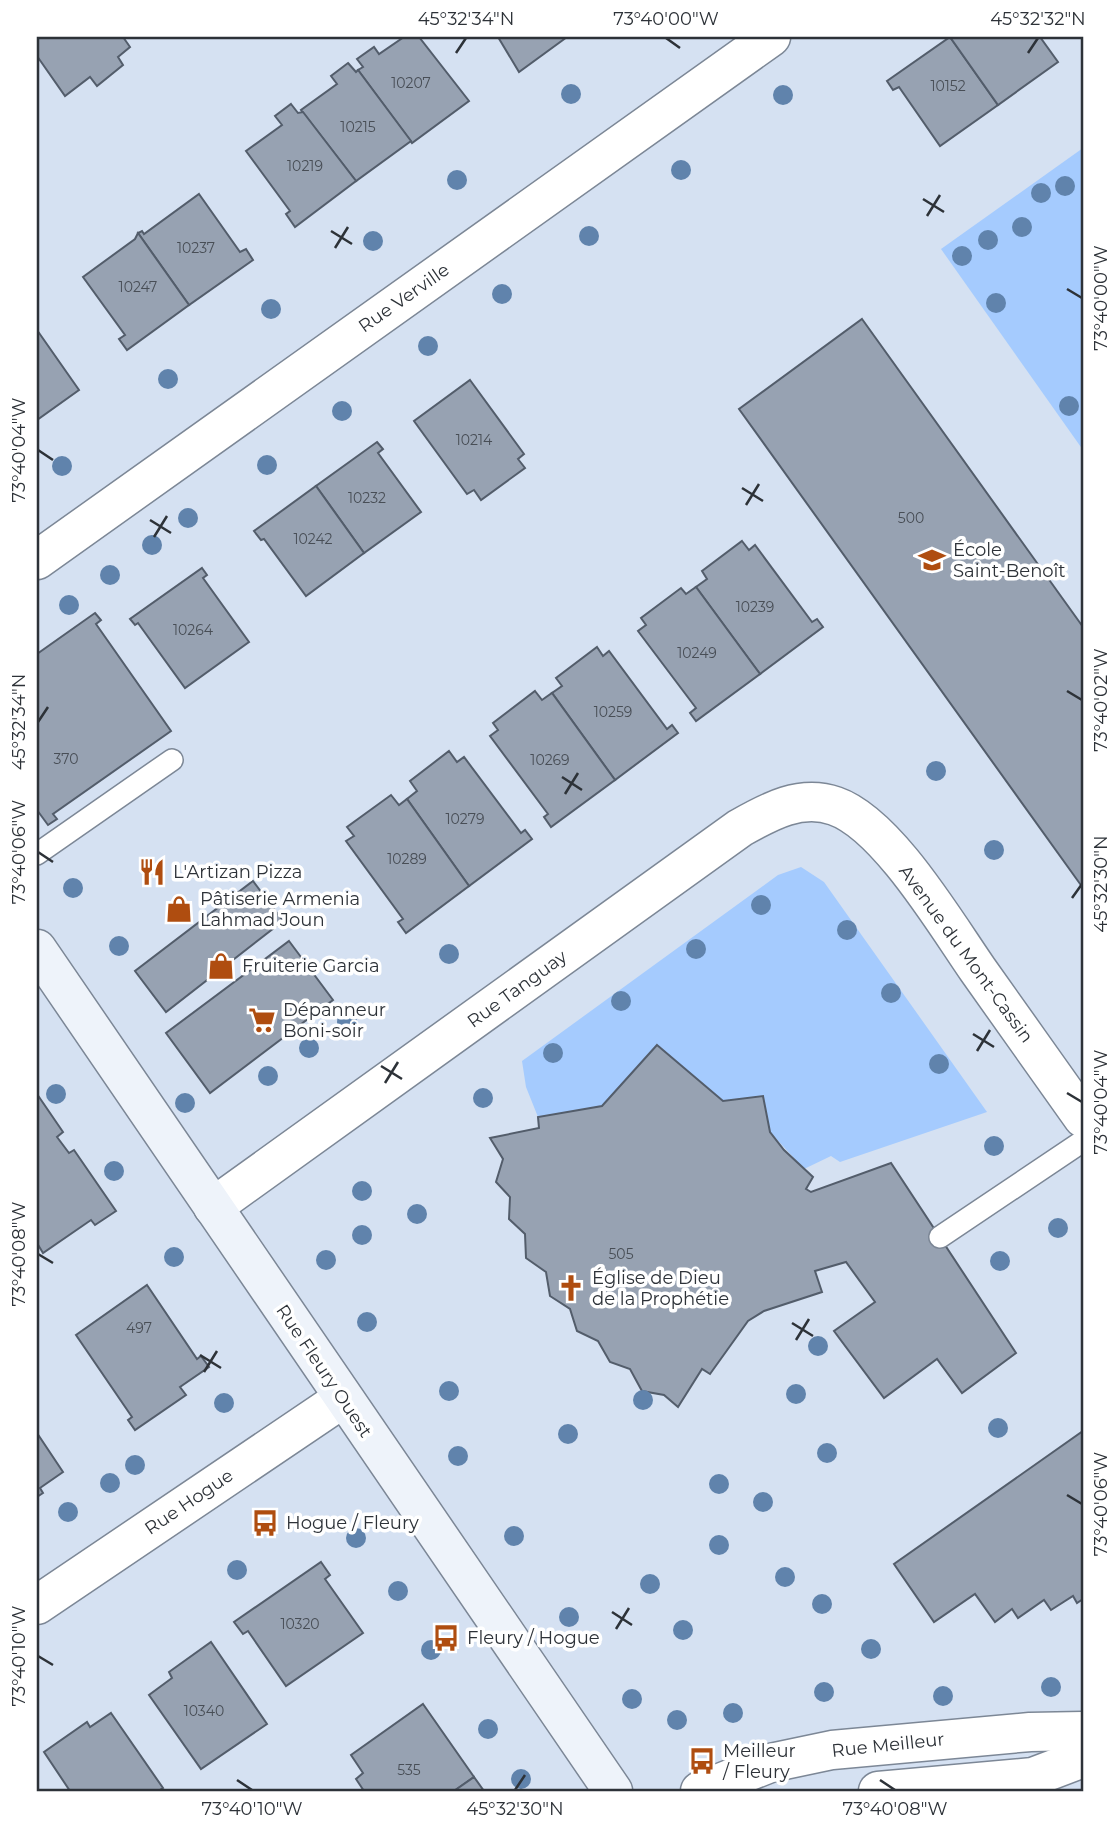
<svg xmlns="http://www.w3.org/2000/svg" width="1120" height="1828" font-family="Montserrat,sans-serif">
<rect width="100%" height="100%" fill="#d5e1f2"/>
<g fill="#a5cbfe">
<path d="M1083 148V450L941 249Z"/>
<path d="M801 867 824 882 987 1112 840 1162 831 1156 804 1169 770 1132 763 1096 723 1101 657 1046 602 1106 538 1117 526 1087 522 1061 778 875Z"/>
</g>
<g fill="#97a2b2" stroke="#535d6b" stroke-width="2">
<path d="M37 37H123L130 47 118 57 123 65 97 86 90 77 65 96 37 56Z"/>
<path d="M404 37H419L469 101 412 143 358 70 363 67 357 59 374 47 379 54Z"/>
<path d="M498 37H567L519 72Z"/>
<path d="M950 37 998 105 940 146 899 87 893 90 887 81Z"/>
<path d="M950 37H1040L1058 62 998 105Z"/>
<path d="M348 63 356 72 358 70 411 141 356 181 301 110 337 84 331 76Z"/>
<path d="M291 104 298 113 303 112 356 181 295 227 286 214 290 211 246 151 282 125 275 116Z"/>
<path d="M199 194 240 252 246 249 253 260 189 305 138 233 142 231 144 234Z"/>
<path d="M138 233 189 305 127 350 119 339 125 335 83 277 135 239Z"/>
<path d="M862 319 1083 627V888L739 409Z"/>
<path d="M37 330 79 390 37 420Z"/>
<path d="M470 380 524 454 518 459 525 468 481 500 474 490 467 494 414 421Z"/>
<path d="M377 442 383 449 378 453 421 512 364 553 316 486Z"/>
<path d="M316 486 364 553 306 596 264 539 261 540 254 531Z"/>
<path d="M742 541 749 550 755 545 812 622 817 619 823 627 760 674 696 587 707 579 702 571Z"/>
<path d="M202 568 207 575 203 578 249 642 185 688 138 623 135 625 130 619Z"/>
<path d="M696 587 760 674 696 721 690 713 696 708 638 631 646 625 641 618 681 588 686 594Z"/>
<path d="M95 613 101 620 96 624 171 731 53 814 57 819 48 825 37 810V654Z"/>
<path d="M597 647 603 656 609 651 667 729 672 725 678 733 615 780 552 693 562 686 556 678Z"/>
<path d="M535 691 542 700 552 693 615 780 551 827 544 817 548 814 490 736 498 730 493 723Z"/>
<path d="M449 751 457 762 464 757 521 833 525 830 532 839 469 886 407 799 417 791 410 781Z"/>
<path d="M391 795 399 805 407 799 469 886 406 933 398 922 403 919 346 841 354 836 347 827Z"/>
<path d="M253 881 283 921 166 1012 135 971Z"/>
<path d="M289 941 333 1000 210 1093 166 1033Z"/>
<path d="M657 1045 723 1101 763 1096 770 1132 784 1150 813 1177 806 1189 811 1192 891 1163 1016 1353 962 1393 937 1359 884 1398 834 1331 875 1302 846 1262 815 1271 822 1292 764 1311 748 1321 710 1374 702 1369 678 1407 664 1395 642 1391 630 1369 610 1362 598 1341 577 1331 570 1309 550 1296 546 1272 526 1258 525 1234 509 1219 510 1197 496 1182 503 1159 490 1138 539 1128 538 1117 602 1106Z"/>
<path d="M37 1094 63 1132 57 1137 69 1153 74 1150 116 1211 95 1225 91 1220 43 1253 37 1243Z"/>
<path d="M147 1285 197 1359 201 1356 209 1367 180 1387 186 1395 135 1430 128 1420 132 1417 76 1335Z"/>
<path d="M1083 1431V1599L1077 1603 1073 1596 1051 1610 1044 1600 1018 1618 1012 1609 995 1622 975 1594 934 1622 894 1564Z"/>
<path d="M37 1433 63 1472 40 1488 43 1493 37 1497Z"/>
<path d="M321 1562 330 1575 325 1579 363 1633 286 1686 248 1631 243 1634 234 1622Z"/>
<path d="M211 1642 267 1724 201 1769 149 1695 172 1678 169 1672Z"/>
<path d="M423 1704 474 1777 454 1791H364L356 1779 363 1773 351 1755Z"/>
<path d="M111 1713 163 1788 158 1791H70L44 1752 87 1722 90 1727Z"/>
<path d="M474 1777 484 1791H454Z"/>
</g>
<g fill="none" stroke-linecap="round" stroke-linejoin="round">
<defs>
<g id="lane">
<path d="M37 854 172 760"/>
<path d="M940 1237 1083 1141"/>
</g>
<g id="street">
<path d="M37 560 771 37"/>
<path d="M213 1207 740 828C770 811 801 794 835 806 887 824 946 924 978 970 1013 1019 1048 1069 1083 1118"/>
<path d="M37 1605 342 1399"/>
<path d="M700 1791 770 1763 832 1750 1030 1732 1083 1731"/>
<path d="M878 1791 1033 1777 1083 1758"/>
</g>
<path id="secondary" d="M37 949 613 1791"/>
</defs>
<use href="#lane" stroke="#7c8796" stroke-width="24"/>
<use href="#street" stroke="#7c8796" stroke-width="41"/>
<use href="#secondary" stroke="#7c8796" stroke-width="41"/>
<use href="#lane" stroke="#fff" stroke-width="21"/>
<use href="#street" stroke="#fff" stroke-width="38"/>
<use href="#secondary" stroke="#eef3fa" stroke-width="38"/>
</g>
<g fill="#6083ac">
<circle cx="571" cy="94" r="10"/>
<circle cx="783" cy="95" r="10"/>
<circle cx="681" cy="170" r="10"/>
<circle cx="457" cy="180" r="10"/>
<circle cx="1065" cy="186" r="10"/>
<circle cx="1041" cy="193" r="10"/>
<circle cx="1022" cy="227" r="10"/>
<circle cx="589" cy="236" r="10"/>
<circle cx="988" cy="240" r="10"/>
<circle cx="373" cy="241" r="10"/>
<circle cx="962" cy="256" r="10"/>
<circle cx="502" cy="294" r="10"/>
<circle cx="996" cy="303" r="10"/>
<circle cx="271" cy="309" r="10"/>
<circle cx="428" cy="346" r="10"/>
<circle cx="168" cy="379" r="10"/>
<circle cx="1069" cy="406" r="10"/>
<circle cx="342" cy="411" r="10"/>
<circle cx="267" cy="465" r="10"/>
<circle cx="62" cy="466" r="10"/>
<circle cx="188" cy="518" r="10"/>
<circle cx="152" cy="545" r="10"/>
<circle cx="110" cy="575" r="10"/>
<circle cx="69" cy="605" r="10"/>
<circle cx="936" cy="771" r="10"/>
<circle cx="994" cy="850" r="10"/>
<circle cx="73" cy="888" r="10"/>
<circle cx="761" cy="905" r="10"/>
<circle cx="847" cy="930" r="10"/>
<circle cx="119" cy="946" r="10"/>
<circle cx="696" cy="949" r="10"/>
<circle cx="449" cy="954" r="10"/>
<circle cx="891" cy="993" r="10"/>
<circle cx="621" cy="1001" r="10"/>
<circle cx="347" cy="1022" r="10"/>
<circle cx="309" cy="1048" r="10"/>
<circle cx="553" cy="1053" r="10"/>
<circle cx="939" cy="1064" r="10"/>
<circle cx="268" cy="1076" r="10"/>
<circle cx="56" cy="1094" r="10"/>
<circle cx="483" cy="1098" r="10"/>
<circle cx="185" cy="1103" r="10"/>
<circle cx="994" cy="1146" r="10"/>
<circle cx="114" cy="1171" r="10"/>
<circle cx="362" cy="1191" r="10"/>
<circle cx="417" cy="1214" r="10"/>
<circle cx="1058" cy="1228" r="10"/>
<circle cx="362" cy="1235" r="10"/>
<circle cx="174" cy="1257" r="10"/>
<circle cx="326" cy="1260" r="10"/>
<circle cx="1000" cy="1261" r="10"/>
<circle cx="367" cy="1322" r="10"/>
<circle cx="818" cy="1346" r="10"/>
<circle cx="449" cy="1391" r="10"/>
<circle cx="796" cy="1394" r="10"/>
<circle cx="643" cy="1400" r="10"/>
<circle cx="224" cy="1403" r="10"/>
<circle cx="998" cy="1428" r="10"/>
<circle cx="568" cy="1434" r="10"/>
<circle cx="827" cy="1453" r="10"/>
<circle cx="458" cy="1456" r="10"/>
<circle cx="135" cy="1465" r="10"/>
<circle cx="110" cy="1483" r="10"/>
<circle cx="719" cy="1484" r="10"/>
<circle cx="763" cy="1502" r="10"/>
<circle cx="68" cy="1512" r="10"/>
<circle cx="514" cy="1536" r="10"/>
<circle cx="356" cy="1538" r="10"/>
<circle cx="719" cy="1545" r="10"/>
<circle cx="237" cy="1570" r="10"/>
<circle cx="785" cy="1577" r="10"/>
<circle cx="650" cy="1584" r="10"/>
<circle cx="398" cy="1591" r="10"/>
<circle cx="822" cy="1604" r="10"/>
<circle cx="569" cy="1617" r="10"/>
<circle cx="683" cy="1630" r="10"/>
<circle cx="871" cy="1649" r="10"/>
<circle cx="431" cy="1650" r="10"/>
<circle cx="1051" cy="1687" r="10"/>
<circle cx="824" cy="1692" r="10"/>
<circle cx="943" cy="1696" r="10"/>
<circle cx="632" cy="1699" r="10"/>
<circle cx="733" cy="1713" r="10"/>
<circle cx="677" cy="1720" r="10"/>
<circle cx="488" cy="1729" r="10"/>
<circle cx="521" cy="1779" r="10"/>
</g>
<path fill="none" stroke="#2d3238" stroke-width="2.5" d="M666 38 680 48M456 53 466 38M1028 53 1038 38M923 199 944 212M927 216 940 195M331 231 352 244M335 248 348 227M1067 289 1082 298M38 450 53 460M742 488 763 501M746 505 759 484M150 520 171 533M154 537 167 516M1067 691 1082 700M38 722 48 707M562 777 582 790M565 794 578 773M38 852 53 862M1072 898 1082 884M973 1034 994 1047M977 1051 990 1030M381 1066 402 1079M385 1083 398 1062M1067 1093 1082 1102M38 1254 53 1263M792 1323 813 1336M796 1340 809 1319M200 1355 221 1368M204 1372 217 1351M1067 1495 1082 1504M612 1612 632 1625M616 1629 629 1608M38 1656 53 1665M237 1780 252 1790M880 1780 895 1790M515 1790 525 1775"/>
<defs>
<symbol id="school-bare" viewBox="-9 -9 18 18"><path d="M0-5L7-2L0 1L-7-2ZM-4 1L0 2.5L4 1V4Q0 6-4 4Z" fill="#af4d10" stroke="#fff" stroke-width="2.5" paint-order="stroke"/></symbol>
<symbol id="restaurant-bare" viewBox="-9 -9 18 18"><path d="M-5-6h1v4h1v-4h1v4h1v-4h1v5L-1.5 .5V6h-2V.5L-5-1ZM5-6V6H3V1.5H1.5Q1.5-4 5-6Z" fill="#af4d10" stroke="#fff" stroke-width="2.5" paint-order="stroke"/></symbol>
<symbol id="shop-bare" viewBox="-9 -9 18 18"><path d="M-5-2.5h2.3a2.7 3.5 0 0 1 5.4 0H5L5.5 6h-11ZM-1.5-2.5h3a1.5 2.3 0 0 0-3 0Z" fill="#af4d10" stroke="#fff" stroke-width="2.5" paint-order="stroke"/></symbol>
<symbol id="supermarket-bare" viewBox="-9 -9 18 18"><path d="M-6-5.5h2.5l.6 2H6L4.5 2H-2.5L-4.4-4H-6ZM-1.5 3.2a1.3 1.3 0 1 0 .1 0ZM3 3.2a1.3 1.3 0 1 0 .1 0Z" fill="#af4d10" stroke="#fff" stroke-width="2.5" paint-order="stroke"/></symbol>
<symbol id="church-bare" viewBox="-9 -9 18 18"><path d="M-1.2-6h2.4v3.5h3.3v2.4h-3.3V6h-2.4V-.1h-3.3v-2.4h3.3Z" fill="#af4d10" stroke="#fff" stroke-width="2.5" paint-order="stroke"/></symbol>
<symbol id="bus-bare" viewBox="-9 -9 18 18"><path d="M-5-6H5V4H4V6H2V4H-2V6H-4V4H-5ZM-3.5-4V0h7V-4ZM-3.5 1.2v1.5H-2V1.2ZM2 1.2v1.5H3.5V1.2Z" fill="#af4d10" stroke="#fff" stroke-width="2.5" paint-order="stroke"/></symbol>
</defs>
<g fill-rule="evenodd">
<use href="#school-bare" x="913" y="541" width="38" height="38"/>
<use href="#restaurant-bare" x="133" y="853" width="38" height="38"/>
<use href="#shop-bare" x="160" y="890" width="38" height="38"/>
<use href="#shop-bare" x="202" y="947" width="38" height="38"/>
<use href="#supermarket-bare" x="243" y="1001" width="38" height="38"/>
<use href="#church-bare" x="552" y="1269" width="38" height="38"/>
<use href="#bus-bare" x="246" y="1504" width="38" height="38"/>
<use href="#bus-bare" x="427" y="1619" width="38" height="38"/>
<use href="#bus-bare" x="683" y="1742" width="38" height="38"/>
</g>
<g text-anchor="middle" stroke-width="7" stroke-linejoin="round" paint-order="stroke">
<g font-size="14" fill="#484e56">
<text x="411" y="88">10207</text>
<text x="948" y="91">10152</text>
<text x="358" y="132">10215</text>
<text x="305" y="171">10219</text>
<text x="196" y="253">10237</text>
<text x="138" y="292">10247</text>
<text x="474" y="445">10214</text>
<text x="367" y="503">10232</text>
<text x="911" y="523">500</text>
<text x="313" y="544">10242</text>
<text x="755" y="612">10239</text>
<text x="193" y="635">10264</text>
<text x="697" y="658">10249</text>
<text x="613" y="717">10259</text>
<text x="66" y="764">370</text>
<text x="550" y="765">10269</text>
<text x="465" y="824">10279</text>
<text x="407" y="864">10289</text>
<text x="621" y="1259">505</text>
<text x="139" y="1333">497</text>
<text x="300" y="1629">10320</text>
<text x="204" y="1716">10340</text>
<text x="409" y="1775">535</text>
</g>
<g font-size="18" fill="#2d3238" stroke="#fff">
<text transform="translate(404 298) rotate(-35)" y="6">Rue Verville</text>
<text transform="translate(966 954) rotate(54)" y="6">Avenue du Mont-Cassin</text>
<text transform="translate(517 989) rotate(-36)" y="6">Rue Tanguay</text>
<text transform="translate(324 1371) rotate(56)" y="6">Rue Fleury Ouest</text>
<text transform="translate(189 1502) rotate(-34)" y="6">Rue Hogue</text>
<text transform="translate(888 1745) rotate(-6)" y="6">Rue Meilleur</text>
</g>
<g font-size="18" fill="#2d3238" stroke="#fff" text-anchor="start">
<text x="953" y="556">École<tspan x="953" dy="21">Saint-Benoît</tspan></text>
<text x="173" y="878">L'Artizan Pizza</text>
<text x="200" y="905">Pâtiserie Armenia<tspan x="200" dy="21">Lahmad Joun</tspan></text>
<text x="242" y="972">Fruiterie Garcia</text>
<text x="283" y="1016">Dépanneur<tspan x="283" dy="21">Boni-soir</tspan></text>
<text x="592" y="1284">Église de Dieu<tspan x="592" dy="21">de la Prophétie</tspan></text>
<text x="286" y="1529">Hogue / Fleury</text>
<text x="467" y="1644">Fleury / Hogue</text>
<text x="723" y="1757">Meilleur<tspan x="723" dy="21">/ Fleury</tspan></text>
</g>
</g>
<rect width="1120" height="1828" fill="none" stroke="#ffffff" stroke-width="77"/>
<rect x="38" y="38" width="1044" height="1752" fill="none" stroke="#2d3238" stroke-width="2.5"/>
<g font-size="18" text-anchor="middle" fill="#2d3238">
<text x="466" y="25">45°32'34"N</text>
<text x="666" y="25">73°40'00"W</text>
<text x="1038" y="25">45°32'32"N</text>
<text transform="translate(1101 298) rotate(-90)" y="6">73°40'00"W</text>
<text transform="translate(19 450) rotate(-90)" y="6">73°40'04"W</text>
<text transform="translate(1101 700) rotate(-90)" y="6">73°40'02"W</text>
<text transform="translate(19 722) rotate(-90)" y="6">45°32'34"N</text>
<text transform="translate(19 852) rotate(-90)" y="6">73°40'06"W</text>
<text transform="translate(1101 884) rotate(-90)" y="6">45°32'30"N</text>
<text transform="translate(1101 1102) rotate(-90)" y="6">73°40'04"W</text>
<text transform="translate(19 1254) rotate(-90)" y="6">73°40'08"W</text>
<text transform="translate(1101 1504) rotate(-90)" y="6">73°40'06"W</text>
<text transform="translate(19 1656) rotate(-90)" y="6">73°40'10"W</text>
<text x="252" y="1815">73°40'10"W</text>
<text x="515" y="1815">45°32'30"N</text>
<text x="895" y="1815">73°40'08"W</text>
</g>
</svg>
